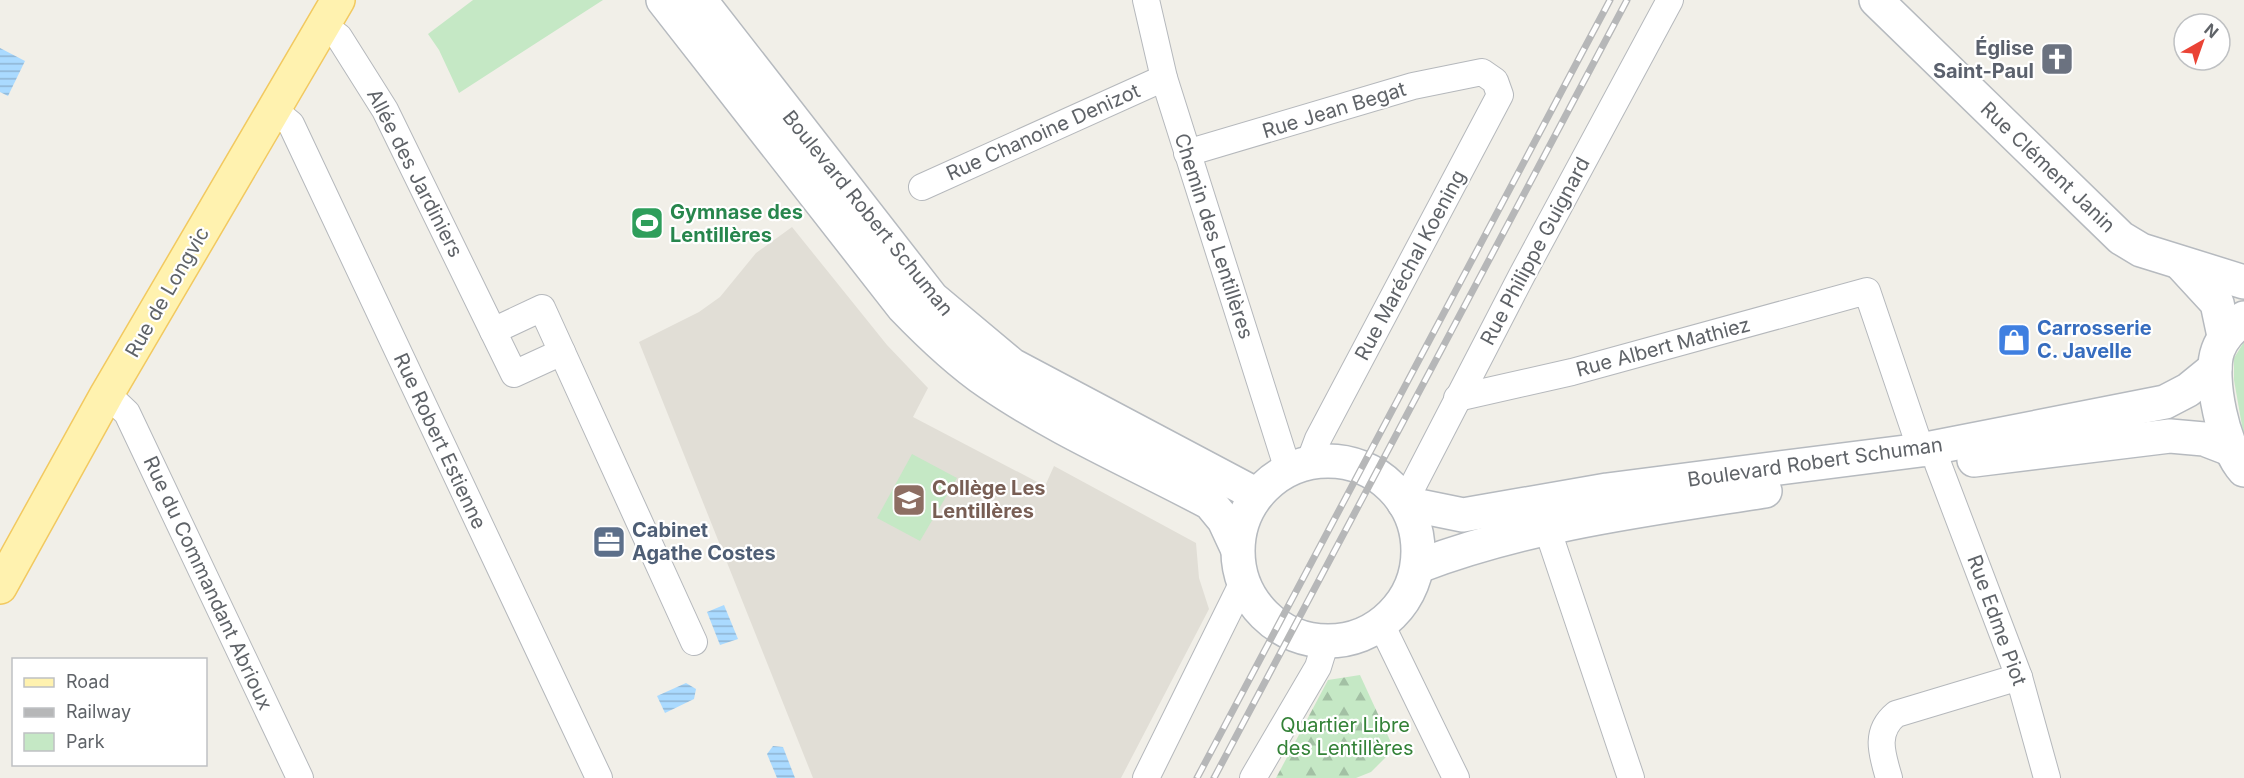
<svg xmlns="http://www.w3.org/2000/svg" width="2244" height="778" font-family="Inter,sans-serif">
<defs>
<pattern id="forest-firs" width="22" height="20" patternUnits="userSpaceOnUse" patternTransform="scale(1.5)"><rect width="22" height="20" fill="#c5e8c5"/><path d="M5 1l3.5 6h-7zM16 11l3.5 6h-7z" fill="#a3c0a4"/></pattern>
<pattern id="water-rules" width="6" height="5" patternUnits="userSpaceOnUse" patternTransform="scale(1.5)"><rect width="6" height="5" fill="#aadaff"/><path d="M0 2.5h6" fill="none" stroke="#8eb4d2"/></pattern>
</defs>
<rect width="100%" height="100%" fill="#f1efe8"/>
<path fill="#e1ded6" d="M792 227 887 345 928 388 913 417 1045 486 1054 466 1196 543 1199 578 1209 609 1121 778H813L639 342 699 312 720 297 756 253Z"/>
<g fill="#c5e8c5">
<path d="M473 0H603L459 93 439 50 428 34Z"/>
<path d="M2244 342V437L2234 380V358Z"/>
<path d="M912 454 957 478 920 541 877 518Z"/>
</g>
<path fill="url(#forest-firs)" d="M1360 675 1394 749 1371 772 1356 778H1276L1328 680Z"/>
<g fill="url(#water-rules)">
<path d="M0 48 25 61 8 96 0 92Z"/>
<path d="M724 605 738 639 720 645 707 612Z"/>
<path d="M686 683 696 689 694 699 665 713 657 696Z"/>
<path d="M773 746 783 747 795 778H777L767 754Z"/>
</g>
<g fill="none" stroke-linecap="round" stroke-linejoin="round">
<defs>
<g id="street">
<path d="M1146 0 1164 78 1288 470"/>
<path d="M323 25 339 37 385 110 493 331"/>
<path d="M274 110 291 124 599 778"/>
<path d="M1187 153 1413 86 1482 72 1495 81 1500 95 1318 439 1309 463"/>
<path d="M922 187 1164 78"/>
<path d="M542 308 562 352 514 374 493 331Z"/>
<path d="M562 352 694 642"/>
<path d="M107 394 127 413 300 778"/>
<path d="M1457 398 1572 372 1867 291 1921 450"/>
<path d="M1938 464 2019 677 2047 778"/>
<path d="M1404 503 1522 275 1670 0"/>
<path d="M1547 528 1631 778"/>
<path d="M1381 624 1456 778"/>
<path d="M1146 778 1243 582"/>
<path d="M1253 778 1318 667 1326 641"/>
<path d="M1889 778C1882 754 1874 732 1896 714L2019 677"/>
</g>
<g id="secondary">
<path d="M663 0 903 307C929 334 957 361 989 383 1056 429 1137 464 1210 503L1224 520 1237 548"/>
<path d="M700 0 932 298 1012 365 1257 495"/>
<path d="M1876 0 2121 238 2141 250 2244 282"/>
<path d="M2182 265 2217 303 2224 336"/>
<path d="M2244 318C2233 328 2223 336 2218 350 2208 377 2224 449 2244 470"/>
<path d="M1974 460 2170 436 2204 439 2230 449"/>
<circle cx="1328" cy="551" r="90"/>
<path d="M1404 503 1463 515 1607 490 1921 450 2165 402 2188 390 2215 368"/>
<path d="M1419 566C1529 524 1649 509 1765 491"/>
</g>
<path id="primary" d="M0 587 107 394 338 0"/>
</defs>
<use href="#street" stroke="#b5b8bc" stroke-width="28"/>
<use href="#secondary" stroke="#b6babf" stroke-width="36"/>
<use href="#primary" stroke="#f2c960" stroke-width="36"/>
<use href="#street" stroke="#fff" stroke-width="26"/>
<use href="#secondary" stroke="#fff" stroke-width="33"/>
<use href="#primary" stroke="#fff2af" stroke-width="33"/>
<defs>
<g id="rail">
<path d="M1197 778 1610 0"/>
<path d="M1214 778 1627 0"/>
</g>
</defs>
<use href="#rail" stroke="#b6b7b8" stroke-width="7"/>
<use href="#rail" stroke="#fff" stroke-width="4.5" stroke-dasharray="14" stroke-linecap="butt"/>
</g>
<defs>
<symbol id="church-square" viewBox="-11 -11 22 22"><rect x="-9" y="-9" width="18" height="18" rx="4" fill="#6b7280" stroke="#fff"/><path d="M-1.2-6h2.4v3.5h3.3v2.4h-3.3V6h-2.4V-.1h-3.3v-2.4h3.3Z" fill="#fff"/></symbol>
<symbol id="stadium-square" viewBox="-11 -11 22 22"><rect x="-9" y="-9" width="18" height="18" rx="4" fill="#2e9e5b" stroke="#fff"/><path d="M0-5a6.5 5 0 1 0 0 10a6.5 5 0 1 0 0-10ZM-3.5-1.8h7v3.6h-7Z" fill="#fff"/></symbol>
<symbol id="shop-square" viewBox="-11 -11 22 22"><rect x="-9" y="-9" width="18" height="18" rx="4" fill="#3f7fe0" stroke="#fff"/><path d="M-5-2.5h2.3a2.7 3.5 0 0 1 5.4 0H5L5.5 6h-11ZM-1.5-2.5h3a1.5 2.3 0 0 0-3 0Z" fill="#fff"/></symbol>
<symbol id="school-square" viewBox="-11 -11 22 22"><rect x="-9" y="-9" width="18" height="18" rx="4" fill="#8d6e63" stroke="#fff"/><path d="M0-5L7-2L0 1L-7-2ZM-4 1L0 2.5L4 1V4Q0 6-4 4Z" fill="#fff"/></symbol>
<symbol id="office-square" viewBox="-11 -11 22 22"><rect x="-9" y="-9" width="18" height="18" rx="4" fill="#5c6f8a" stroke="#fff"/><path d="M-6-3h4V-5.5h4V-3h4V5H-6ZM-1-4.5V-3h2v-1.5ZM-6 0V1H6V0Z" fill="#fff"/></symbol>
</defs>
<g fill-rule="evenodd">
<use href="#church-square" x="2038" y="40" width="38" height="38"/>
<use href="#stadium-square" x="628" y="204" width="38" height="38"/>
<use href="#shop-square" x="1995" y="321" width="38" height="38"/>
<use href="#school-square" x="890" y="481" width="38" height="38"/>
<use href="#office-square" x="590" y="523" width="38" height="38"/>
</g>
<g text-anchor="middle" stroke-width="4.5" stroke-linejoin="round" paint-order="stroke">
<g font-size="20" font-weight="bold" fill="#5b616d" stroke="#fff" text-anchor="end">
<text x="2034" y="55">Église<tspan x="2034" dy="23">Saint-Paul</tspan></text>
</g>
<g font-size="20" fill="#5f6368" stroke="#fff">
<text transform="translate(1334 110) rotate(-17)" y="7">Rue Jean Begat</text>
<text transform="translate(1043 132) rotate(-24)" y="7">Rue Chanoine Denizot</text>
<text transform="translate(2048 167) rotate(44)" y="7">Rue Clément Janin</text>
<text transform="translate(415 173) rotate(63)" y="7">Allée des Jardiniers</text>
<text transform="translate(868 213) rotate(51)" y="7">Boulevard Robert Schuman</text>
<text transform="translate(1214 236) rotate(72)" y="7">Chemin des Lentillères</text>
<text transform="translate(1535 251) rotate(-62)" y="7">Rue Philippe Guignard</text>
<text transform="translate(1410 265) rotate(-62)" y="7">Rue Maréchal Koening</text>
<text transform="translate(167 292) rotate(-60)" y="7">Rue de Longvic</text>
<text transform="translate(1663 347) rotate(-15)" y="7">Rue Albert Mathiez</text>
<text transform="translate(440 441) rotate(65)" y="7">Rue Robert Estienne</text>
<text transform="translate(1815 462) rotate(-8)" y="7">Boulevard Robert Schuman</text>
<text transform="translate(208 583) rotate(65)" y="7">Rue du Commandant Abrioux</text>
<text transform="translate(1997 620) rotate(70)" y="7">Rue Edme Piot</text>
</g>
<g font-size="20" font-weight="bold" fill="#27864d" stroke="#fff" text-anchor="start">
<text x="670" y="219">Gymnase des<tspan x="670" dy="23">Lentillères</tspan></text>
</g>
<g font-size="20" font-weight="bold" fill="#366cbe" stroke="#fff" text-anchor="start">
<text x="2037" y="335">Carrosserie<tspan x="2037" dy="23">C. Javelle</tspan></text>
</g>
<g font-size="20" font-weight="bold" fill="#785e54" stroke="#fff" text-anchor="start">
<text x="932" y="495">Collège Les<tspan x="932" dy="23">Lentillères</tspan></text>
</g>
<g font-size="20" font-weight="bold" fill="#4e5e75" stroke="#fff" text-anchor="start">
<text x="632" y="537">Cabinet<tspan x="632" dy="23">Agathe Costes</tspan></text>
</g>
<g font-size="20" fill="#348238" stroke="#fff">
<text x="1345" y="732">Quartier Libre<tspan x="1345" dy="23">des Lentillères</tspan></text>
</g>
</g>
<rect x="12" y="658" width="195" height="108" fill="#ffffff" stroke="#bfc1c3" stroke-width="1.5"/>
<rect x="24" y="678" width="30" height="9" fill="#fff2af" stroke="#bfc1c3" stroke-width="1.5"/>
<text x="66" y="688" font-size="18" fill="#5f6368">Road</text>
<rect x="24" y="708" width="30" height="9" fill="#b6b7b8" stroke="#bfc1c3" stroke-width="1.5"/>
<text x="66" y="718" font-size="18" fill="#5f6368">Railway</text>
<rect x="24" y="733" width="30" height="18" fill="#c5e8c5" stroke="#bfc1c3" stroke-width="1.5"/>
<text x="66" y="748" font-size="18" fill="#5f6368">Park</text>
<g transform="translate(2202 42) rotate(40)"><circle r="28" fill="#ffffff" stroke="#bfc1c3" stroke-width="1.5"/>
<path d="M0-4.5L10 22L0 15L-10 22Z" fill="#ea4335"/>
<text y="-9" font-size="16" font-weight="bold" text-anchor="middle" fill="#5f6368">N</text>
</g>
</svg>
